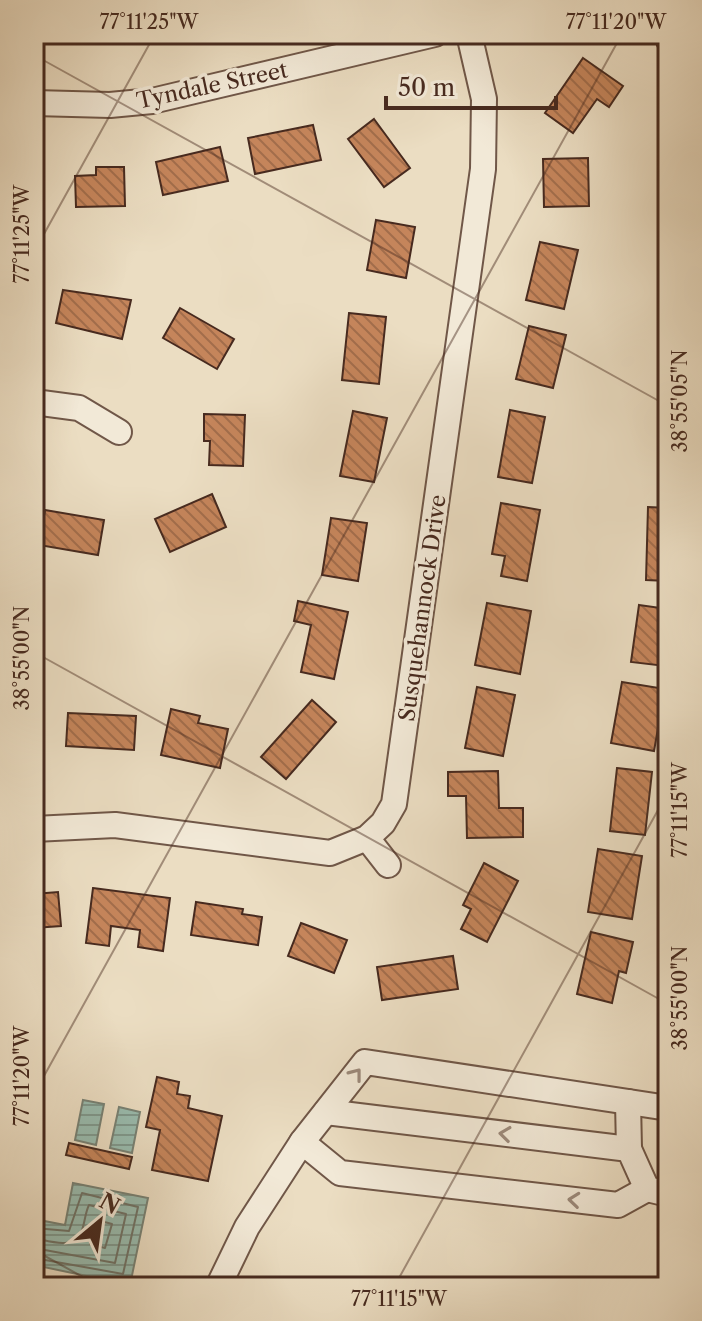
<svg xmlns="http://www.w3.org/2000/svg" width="702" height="1321" font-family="'Libre Caslon Text',serif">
<defs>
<pattern id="water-rules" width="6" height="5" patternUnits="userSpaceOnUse" patternTransform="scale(2)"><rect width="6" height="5" fill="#99bcaf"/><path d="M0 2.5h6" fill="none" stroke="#7f998e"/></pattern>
<pattern id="building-back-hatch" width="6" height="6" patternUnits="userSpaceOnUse" patternTransform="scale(2)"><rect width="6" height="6" fill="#c5855b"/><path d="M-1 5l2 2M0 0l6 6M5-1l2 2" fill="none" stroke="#a26d4b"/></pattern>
</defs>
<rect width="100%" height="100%" fill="#ebddc2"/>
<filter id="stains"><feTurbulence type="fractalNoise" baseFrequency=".0025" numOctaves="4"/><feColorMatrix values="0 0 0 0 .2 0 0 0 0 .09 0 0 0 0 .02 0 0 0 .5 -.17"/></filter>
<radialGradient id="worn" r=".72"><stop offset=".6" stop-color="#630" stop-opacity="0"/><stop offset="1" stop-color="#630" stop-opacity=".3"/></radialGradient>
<g fill="url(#water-rules)" stroke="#788275" stroke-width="2">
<path d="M83 1100 104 1104 96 1145 75 1140Z"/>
<path d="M119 1107 140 1112 132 1153 110 1148Z"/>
<path d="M73 1183 148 1198 130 1285 34 1265V1219L65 1225Z"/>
</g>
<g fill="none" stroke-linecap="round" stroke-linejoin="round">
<g stroke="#707367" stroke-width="2">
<path d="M97 1220 112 1224 105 1248 90 1244Z"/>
<path d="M34 1228 69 1231 82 1193 138 1207 123 1274 34 1258"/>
<path d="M34 1238C50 1241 74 1251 82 1230 85 1222 85 1213 89 1205L126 1214 115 1263 34 1248"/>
</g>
</g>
<g fill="url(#building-back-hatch)" stroke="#472a1f" stroke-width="2">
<path d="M668 35V69L655 41Z"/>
<path d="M583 58 623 86 609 107 597 99 573 133 545 113Z"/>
<path d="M374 119 410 168 384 187 348 139Z"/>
<path d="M313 125 321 160 255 174 248 138Z"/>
<path d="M220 147 228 181 163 195 156 162Z"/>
<path d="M588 158 589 206 544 207 543 159Z"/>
<path d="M96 167H124L125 206 76 207 75 176 96 175Z"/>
<path d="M376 220 415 227 406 278 367 270Z"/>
<path d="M540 242 578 250 564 309 526 300Z"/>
<path d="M63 290 131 300 122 339 56 323Z"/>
<path d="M180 308 234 339 217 369 163 338Z"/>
<path d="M349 313 386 317 379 384 342 380Z"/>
<path d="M529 326 566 335 553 388 516 379Z"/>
<path d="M510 410 545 417 532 483 498 477Z"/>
<path d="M353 411 387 418 374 482 340 476Z"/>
<path d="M204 414 245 415 243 466 209 465 210 441H204Z"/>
<path d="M212 494 226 527 170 552 155 519Z"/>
<path d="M501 503 540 510 527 581 501 576 505 556 492 554Z"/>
<path d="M648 507 668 508V581L646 580Z"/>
<path d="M45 510 104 520 98 555 39 545Z"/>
<path d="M331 518 367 523 358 581 322 575Z"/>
<path d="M298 601 348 612 334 679 301 672 311 625 294 621Z"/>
<path d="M487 603 531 611 520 674 475 665Z"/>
<path d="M639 605 668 609 665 666 631 662Z"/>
<path d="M622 682 665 689 654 751 611 743Z"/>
<path d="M477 687 515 695 503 756 465 748Z"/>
<path d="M312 700 336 722 286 779 261 757Z"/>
<path d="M171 709 200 716 198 723 228 729 220 768 161 755Z"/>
<path d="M68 713 136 716 134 750 66 746Z"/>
<path d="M617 768 652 772 645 835 610 831Z"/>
<path d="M498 771 499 808H523V837L467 838 466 796H448V772Z"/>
<path d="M598 849 642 856 632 919 588 912Z"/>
<path d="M484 863 518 881 487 942 461 929 471 909 463 905Z"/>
<path d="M93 888 170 898 163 951 138 947 140 930 111 926 109 946 86 943Z"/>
<path d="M58 892 61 926 34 928V894Z"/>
<path d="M196 902 243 909 242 914 262 917 258 945 191 935Z"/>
<path d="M301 923 347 940 334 973 288 956Z"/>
<path d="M591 932 633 942 626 973 619 971 612 1003 577 994Z"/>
<path d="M453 956 458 989 382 1000 377 967Z"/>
<path d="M157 1077 179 1082 177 1094 190 1096 188 1108 222 1116 208 1181 152 1170 160 1130 146 1127Z"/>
<path d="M69 1143 132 1157 129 1169 66 1155Z"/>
</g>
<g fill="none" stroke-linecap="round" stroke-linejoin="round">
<defs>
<g id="minor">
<path d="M34 103 110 105 152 101 435 34"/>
<path d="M34 402 79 408 119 432"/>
<path d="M34 829 115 825 330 853 367 838 383 823 394 804 483 169 484 99 469 34"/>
<path d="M367 838 388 865"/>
<path d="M628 1102 629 1149"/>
<path d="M326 1112 629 1149 647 1189 668 1194"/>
<path d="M647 1189 618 1205 340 1173 302 1142 365 1062 668 1108"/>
<path d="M218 1287 247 1227 302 1142"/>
</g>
</defs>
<use href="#minor" stroke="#705748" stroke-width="28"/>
<use href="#minor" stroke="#f2e9d7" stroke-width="24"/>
</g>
<defs><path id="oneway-chevron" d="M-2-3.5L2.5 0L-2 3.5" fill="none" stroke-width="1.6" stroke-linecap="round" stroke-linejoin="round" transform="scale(2)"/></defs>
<g stroke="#9c8a7b">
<use href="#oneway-chevron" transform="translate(356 1074) rotate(-52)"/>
<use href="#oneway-chevron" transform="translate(505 1134) rotate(-173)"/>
<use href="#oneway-chevron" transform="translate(574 1200) rotate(-174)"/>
</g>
<path fill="none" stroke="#472a1f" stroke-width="2" stroke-opacity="0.45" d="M34 55 668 406M34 252 155 34M34 652 668 1004M34 1094 622 34M34 1250 101 1287M394 1287 668 792"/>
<g text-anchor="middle" stroke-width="7" stroke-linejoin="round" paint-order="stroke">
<g font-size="22" fill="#472a1f" stroke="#f2e9d7">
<text transform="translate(212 85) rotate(-12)" y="8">Tyndale Street</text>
<text transform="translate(422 608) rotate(-82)" y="8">Susquehannock Drive</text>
</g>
</g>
<rect width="702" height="1321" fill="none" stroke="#ebddc2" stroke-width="88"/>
<g transform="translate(100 1221) rotate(29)" stroke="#f2e9d7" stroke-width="6" paint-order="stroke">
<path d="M0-6L14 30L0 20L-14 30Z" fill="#472a1f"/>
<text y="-12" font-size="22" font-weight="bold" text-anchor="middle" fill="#472a1f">N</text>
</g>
<path d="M386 96v12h170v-12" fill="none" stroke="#472a1f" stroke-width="4"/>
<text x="398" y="96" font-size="24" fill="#472a1f" stroke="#f2e9d7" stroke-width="6" paint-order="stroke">50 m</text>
<rect x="44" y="44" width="614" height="1233" fill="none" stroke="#472a1f" stroke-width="3"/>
<g font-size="20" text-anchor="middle" fill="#472a1f">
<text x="149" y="29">77°11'25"W</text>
<text x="616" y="29">77°11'20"W</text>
<text transform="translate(22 234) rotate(-90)" y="7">77°11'25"W</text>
<text transform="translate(680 401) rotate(-90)" y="7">38°55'05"N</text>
<text transform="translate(22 658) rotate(-90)" y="7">38°55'00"N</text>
<text transform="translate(680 810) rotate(-90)" y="7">77°11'15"W</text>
<text transform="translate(680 998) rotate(-90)" y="7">38°55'00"N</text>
<text transform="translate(22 1076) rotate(-90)" y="7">77°11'20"W</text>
<text x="399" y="1306">77°11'15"W</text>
</g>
<rect width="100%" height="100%" filter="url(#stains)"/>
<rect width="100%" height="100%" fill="url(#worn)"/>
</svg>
